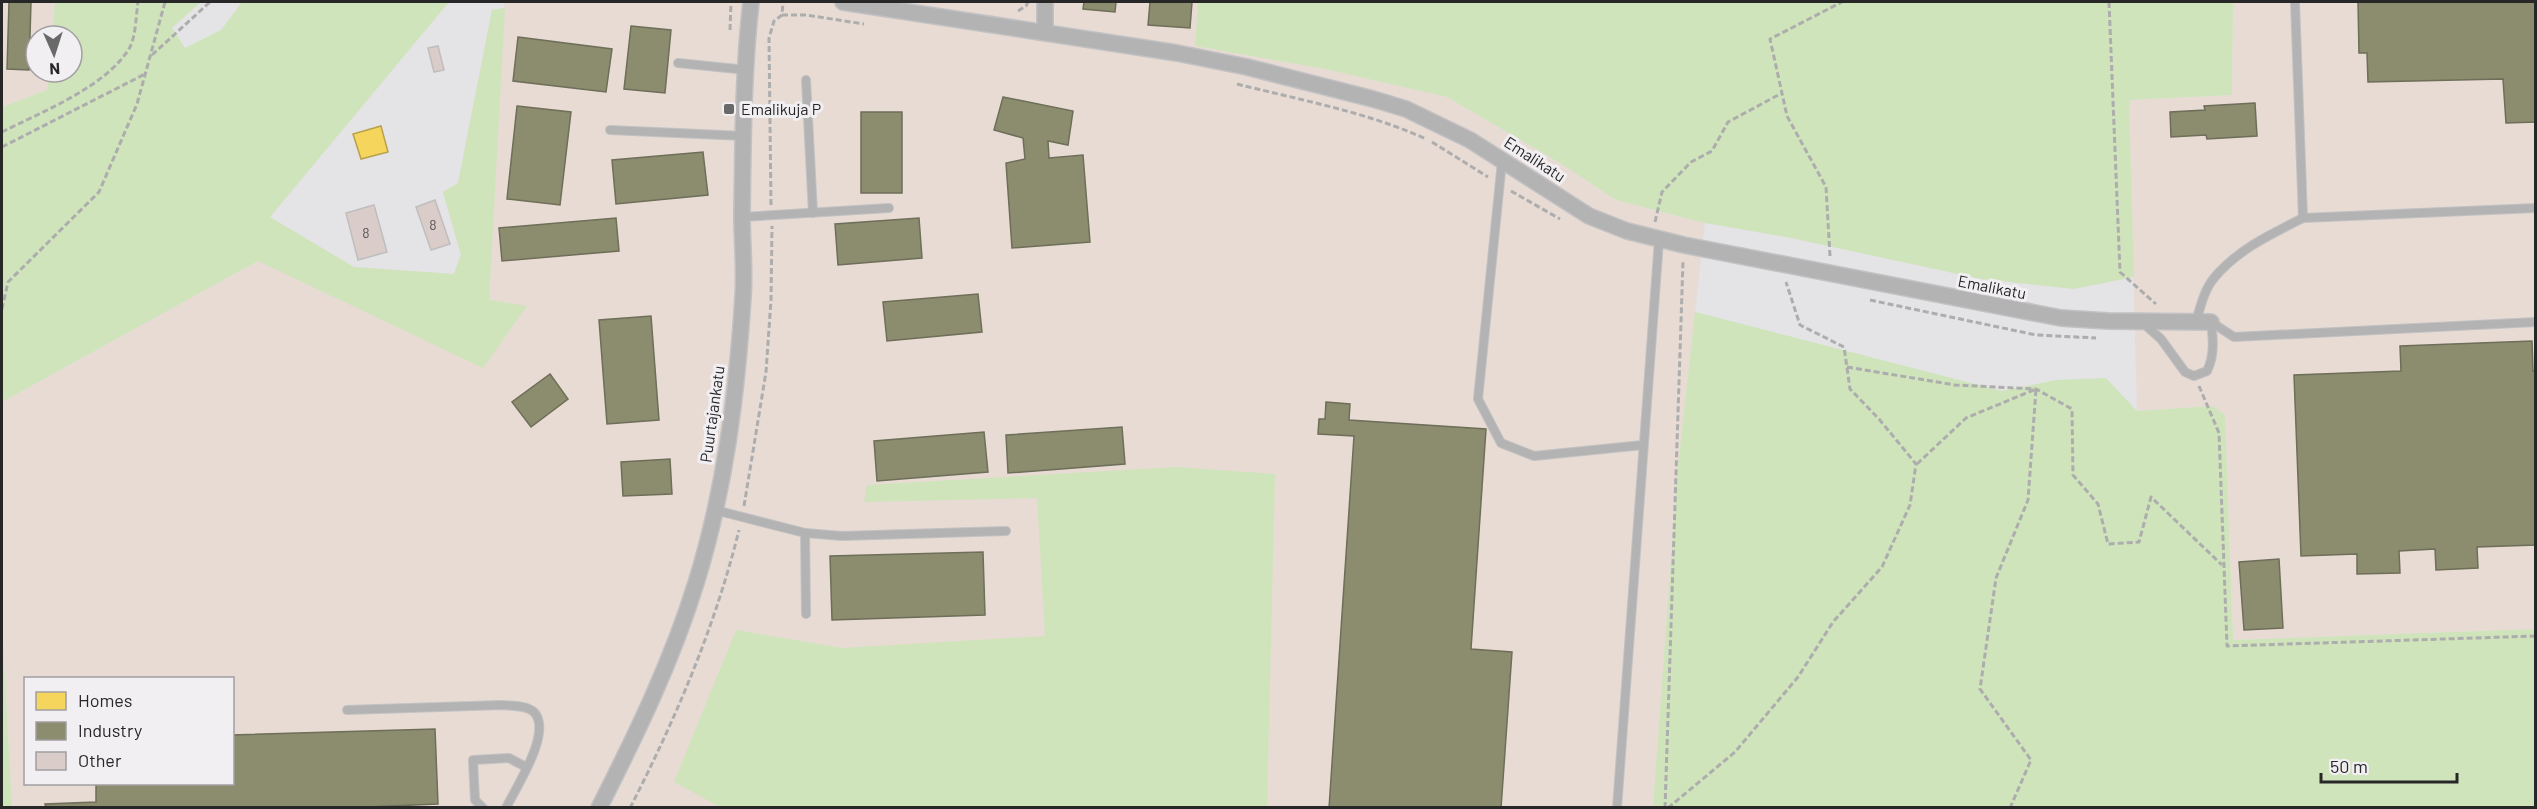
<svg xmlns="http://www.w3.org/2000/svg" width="2537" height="809" font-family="Barlow,sans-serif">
<rect width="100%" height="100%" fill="#e4e3e5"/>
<g fill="#e7dbd4" fill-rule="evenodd">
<path d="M2 2H55L52 36H36V72H49L47 90 2 107Z"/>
<path d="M505 2H1198L1195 45 1325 69 1447 97 1560 163 1616 200 1705 223 1677 476 1653 807H12L2 625V402L258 261 454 274 461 255 443 192 458 183 492 10 504 8ZM26 678H232V784H26Z"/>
<path d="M2233 2H2535V629L2233 640 2225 415 2213 406 2137 411 2129 100 2232 95Z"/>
</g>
<g fill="#cfe4bb">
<path d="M55 2H201L172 28 185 48 221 30 242 2H449L270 217 354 267 454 274 461 255 443 192 458 183 492 10 505 8 489 300 527 306 483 368 258 261 2 402V107L47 90 49 72H72V36H52Z"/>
<path d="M1198 2H2233L2232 95 2129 100 2134 277 2074 289 1981 279 1791 238 1705 223 1616 200 1560 163 1447 97 1325 69 1195 46Z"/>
<path d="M1695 312 2002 391 2056 380 2106 378 2137 411 2213 406 2225 415 2233 640 2535 629V807H1653L1677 475Z"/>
<path d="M1176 467 1275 474 1267 807 722 808 674 782 736 630 842 648 1045 636 1037 498 864 502 867 485Z"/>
<path d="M2 625 12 807H2Z"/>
</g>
<path fill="#f6d55c" stroke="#b8a14c" stroke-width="1.5" d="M381 126 388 152 361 159 353 134Z"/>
<g fill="#8c8c6e" stroke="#6e6e59" stroke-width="1.5">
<path d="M9 2H31L29 70 7 69Z"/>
<path d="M1084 2H1116L1115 12 1083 9Z"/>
<path d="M1150 2H1192L1190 28 1148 25Z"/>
<path d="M2358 2H2536V122L2506 123 2503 79 2368 82 2367 53H2359Z"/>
<path d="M631 26 671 30 665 93 624 89Z"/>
<path d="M518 37 612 49 606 92 513 81Z"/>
<path d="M1003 97 1073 111 1068 145 1048 141 1049 158 1083 155 1090 242 1012 248 1006 163 1025 159 1023 138 994 130Z"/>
<path d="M2255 103 2257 136 2207 139 2206 135 2171 137 2170 112 2205 110 2204 106Z"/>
<path d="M517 106 571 112 560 205 507 199Z"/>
<rect x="861" y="112" width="41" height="81"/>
<path d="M703 152 708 195 616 204 612 160Z"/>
<path d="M616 218 619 251 502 261 499 228Z"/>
<path d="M919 218 922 258 838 265 835 224Z"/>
<path d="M978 294 982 332 887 341 883 302Z"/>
<path d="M651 316 659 420 607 424 599 320Z"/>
<path d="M2532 341 2533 371H2536V545L2477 547 2478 568 2436 570 2435 549 2399 551 2400 573 2357 574V554L2301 556 2294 375 2401 371 2400 346Z"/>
<path d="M550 374 568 399 531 427 512 402Z"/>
<path d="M1326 402 1350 404 1349 420 1486 429 1471 649 1512 652 1501 808H1329L1354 436 1318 434 1319 419H1325Z"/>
<path d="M1122 427 1125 464 1008 473 1006 435Z"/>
<path d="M984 432 988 472 877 481 874 441Z"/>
<path d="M670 459 672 494 623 496 621 462Z"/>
<path d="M983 552 985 615 832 620 830 556Z"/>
<path d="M2279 559 2283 628 2244 630 2239 562Z"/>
<path d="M435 729 438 804 343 808H46L45 804 96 802V784H232V735Z"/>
</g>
<g fill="#dacdc9" stroke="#bfbdbe" stroke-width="1.5">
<path d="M438 46 444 70 434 72 428 48Z"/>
<path d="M435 200 450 244 431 250 416 207Z"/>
<path d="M374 205 387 252 358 260 346 213Z"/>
</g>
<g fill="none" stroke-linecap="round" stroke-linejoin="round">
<defs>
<g id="lane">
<path d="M2295 2 2303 218 2536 208"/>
<path d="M678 63 747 70"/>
<path d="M806 80 813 213"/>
<path d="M610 130 744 136"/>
<path d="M1502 161 1478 399 1501 443 1534 456 1643 445"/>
<path d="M742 217 889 208"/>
<path d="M2196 322C2200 308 2204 290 2214 278 2237 250 2271 234 2303 218"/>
<path d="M2211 322 2234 337 2536 322"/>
<path d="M2143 323 2161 339 2185 372 2194 376 2207 371C2215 355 2213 338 2211 322"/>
<path d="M715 510 805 533 842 536 1006 531"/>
<path d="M805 533 806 614"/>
<path d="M347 710 502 705C512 706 526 705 534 712 553 732 516 787 506 808"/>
<path d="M483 808 475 800 473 760 509 758 526 767"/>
<path d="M1617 808 1659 240"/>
</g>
<g id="street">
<path d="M843 2 1177 53 1247 67 1373 99 1406 109 1470 140 1589 216 1627 231 1684 245 2061 318 2108 321 2211 322"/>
<path d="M1045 2V31"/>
<path d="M599 808C636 735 672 661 696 583 725 490 737 393 743 297 745 269 742 242 742 215 743 144 743 72 751 2"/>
</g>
</defs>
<use href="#lane" stroke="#c2c1c3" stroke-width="10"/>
<use href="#street" stroke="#c2c1c3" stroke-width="18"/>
<g stroke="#adadad" stroke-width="3" stroke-dasharray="6 3" stroke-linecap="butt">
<path d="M2109 2 2120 272 2156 304"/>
<path d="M1018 11 1026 6 1028 2"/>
<path d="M782 15H806L864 24"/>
<path d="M730 30 731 2"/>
<path d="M152 55 210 2"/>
<path d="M1237 84C1300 100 1367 112 1426 139"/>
<path d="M2 132C41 112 107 87 130 47 136 35 136 15 138 2"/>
<path d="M1432 142 1488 177"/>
<path d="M2 147 145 74"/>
<path d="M1511 191 1560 219"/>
<path d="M771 205 769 38 774 21 782 15 783 2"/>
<path d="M1655 222 1662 192 1691 162 1712 151 1728 122 1782 93"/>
<path d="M1830 256 1826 187 1787 116 1770 39 1842 2"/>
<path d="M1870 300 2036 335 2096 338"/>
<path d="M2 309 8 282 99 192 137 104 165 2"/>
<path d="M1847 367 1955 385 2036 389 2072 409 2073 475 2098 504 2108 544 2139 542 2151 497 2222 565"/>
<path d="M2199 386 2219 433 2227 646 2536 636"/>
<path d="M1917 464 1966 418 2036 389 2028 500 1996 578 1980 689 2031 760 2010 808"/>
<path d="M744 506 766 372 771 300 772 226"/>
<path d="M630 808C676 718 715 627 739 530"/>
<path d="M1665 808 1683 261"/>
<path d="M1668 808 1735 752 1798 677 1833 622 1882 567 1910 505 1916 464 1879 419 1850 389 1844 347 1800 325 1786 282"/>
</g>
<use href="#lane" stroke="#b3b3b3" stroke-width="8"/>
<use href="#street" stroke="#b3b3b3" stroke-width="15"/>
</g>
<rect fill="#6a696a" stroke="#f2eff3" stroke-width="2" x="723" y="103" width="12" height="12" rx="3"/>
<g text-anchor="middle" stroke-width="6" stroke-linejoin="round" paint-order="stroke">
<g font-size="14" fill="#565252">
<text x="433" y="230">8</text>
<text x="366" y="238">8</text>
</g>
<g font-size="16" fill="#282728" stroke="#f2eff3" text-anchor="start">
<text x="741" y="115">Emalikuja P</text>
</g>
<g font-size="16" fill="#282728" stroke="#f2eff3">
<text transform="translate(1535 159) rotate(33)" y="6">Emalikatu</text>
<text transform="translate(1992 287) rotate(11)" y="6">Emalikatu</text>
<text transform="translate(712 414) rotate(-82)" y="6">Puurtajankatu</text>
</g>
</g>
<rect width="2537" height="809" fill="none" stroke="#282728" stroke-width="6"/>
<rect x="24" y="677" width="210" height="108" fill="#f2eff3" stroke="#a19fa2" stroke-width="1.5"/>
<rect x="36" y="692" width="30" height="18" fill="#f6d55c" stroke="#a19fa2" stroke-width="1.5"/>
<text x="78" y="707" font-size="18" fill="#282728">Homes</text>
<rect x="36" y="722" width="30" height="18" fill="#8c8c6e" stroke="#a19fa2" stroke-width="1.5"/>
<text x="78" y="737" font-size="18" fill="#282728">Industry</text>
<rect x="36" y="752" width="30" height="18" fill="#dacdc9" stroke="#a19fa2" stroke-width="1.5"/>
<text x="78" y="767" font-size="18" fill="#282728">Other</text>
<g transform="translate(54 54) rotate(177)"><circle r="28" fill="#f2eff3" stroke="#a19fa2" stroke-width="1.5"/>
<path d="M0-4.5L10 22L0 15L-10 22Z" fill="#6a696a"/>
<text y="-9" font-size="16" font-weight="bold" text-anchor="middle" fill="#282728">N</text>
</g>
<path d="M2321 773v9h136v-9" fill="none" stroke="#282728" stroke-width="3"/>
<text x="2330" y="773" font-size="18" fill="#282728" stroke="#f2eff3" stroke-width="4.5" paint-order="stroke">50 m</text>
</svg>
